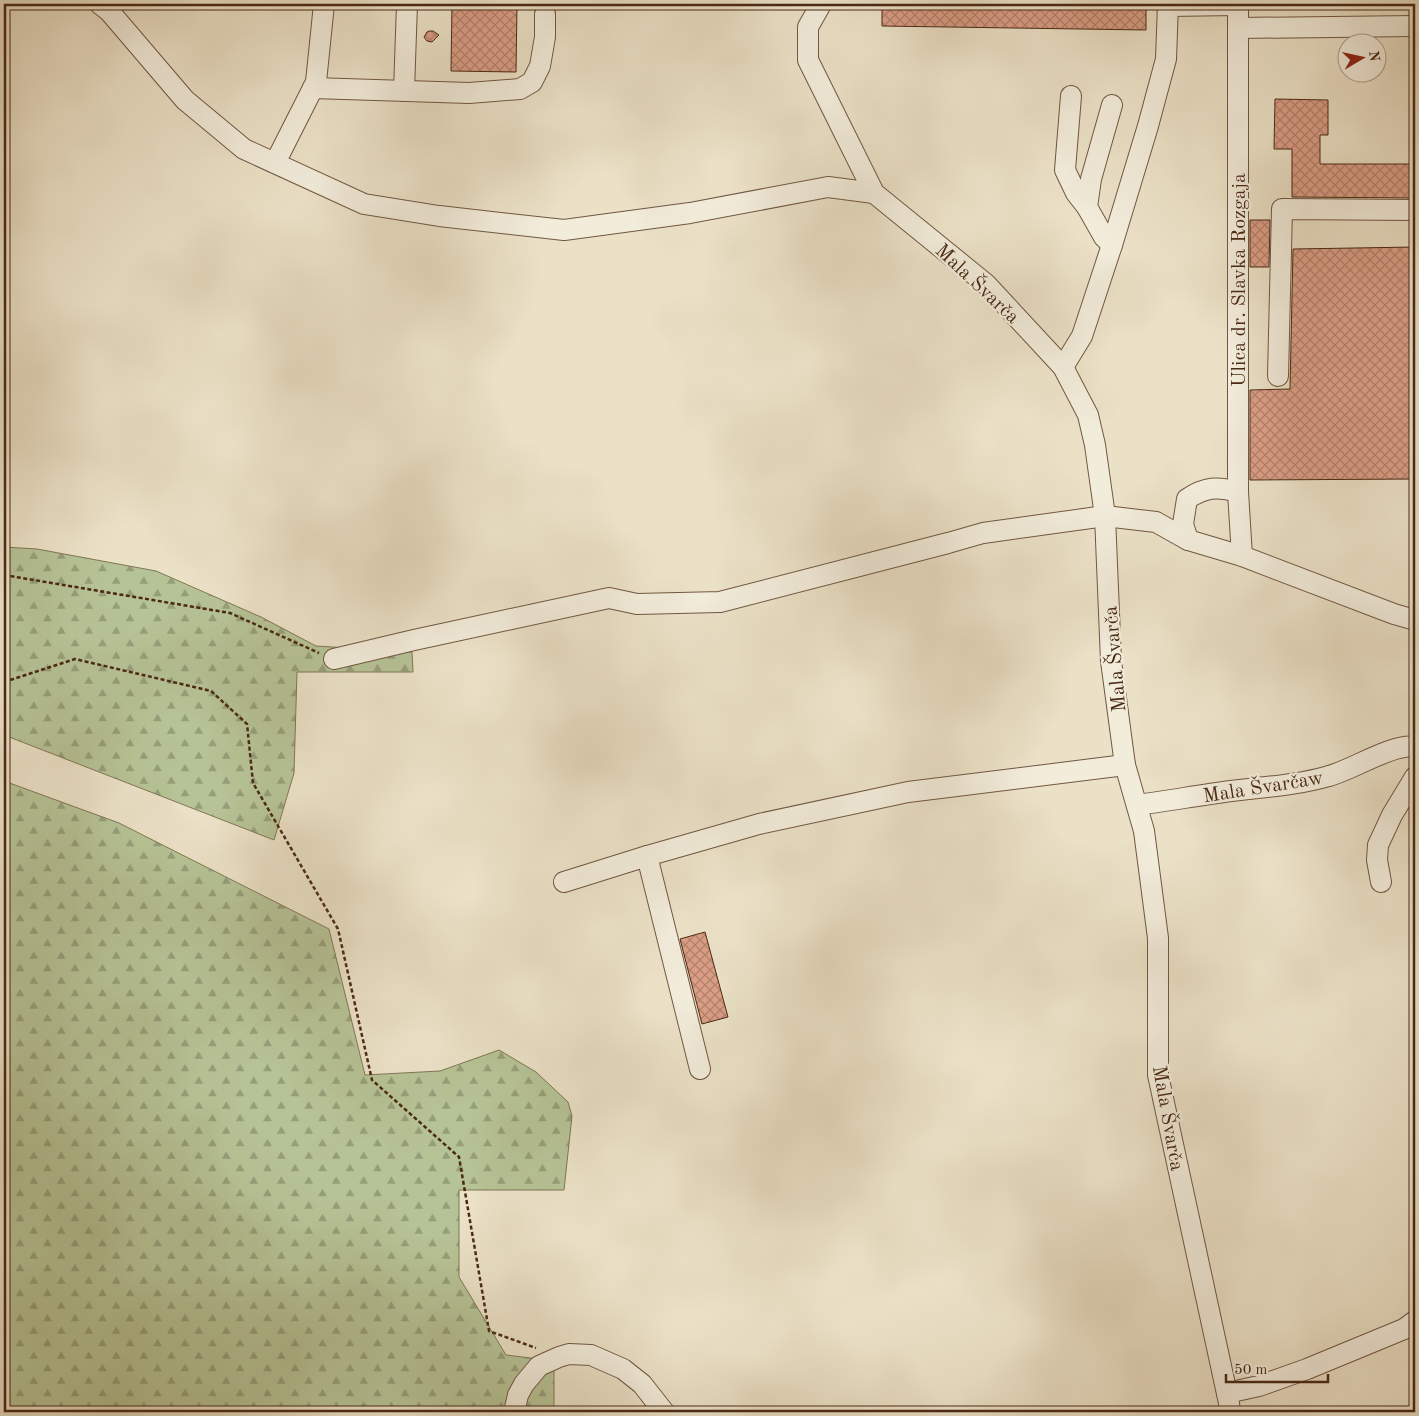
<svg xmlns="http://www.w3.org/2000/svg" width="1419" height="1416" font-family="'Old Standard TT',serif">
<defs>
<pattern id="forest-firs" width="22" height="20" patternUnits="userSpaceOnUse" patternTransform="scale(1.25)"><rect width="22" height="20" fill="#b6c396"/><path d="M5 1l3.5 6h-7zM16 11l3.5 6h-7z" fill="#969e79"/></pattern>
<pattern id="building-cross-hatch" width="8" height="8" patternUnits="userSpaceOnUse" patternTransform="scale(1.25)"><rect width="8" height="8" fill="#db9e86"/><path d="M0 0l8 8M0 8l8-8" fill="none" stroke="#b4816c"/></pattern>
</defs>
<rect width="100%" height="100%" fill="#ebe1c7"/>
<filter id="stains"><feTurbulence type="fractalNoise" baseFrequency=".004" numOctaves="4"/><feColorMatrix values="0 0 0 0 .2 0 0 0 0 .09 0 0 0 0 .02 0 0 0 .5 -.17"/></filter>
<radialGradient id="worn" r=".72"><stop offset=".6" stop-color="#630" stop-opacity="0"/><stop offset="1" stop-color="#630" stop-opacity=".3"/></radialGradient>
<g fill="url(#forest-firs)" stroke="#807655">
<path d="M4 547 37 549 156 571 261 617 316 646 412 652 413 672H297L294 773 274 840 4 735Z"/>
<path d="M4 781 119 823 329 929 365 1075 440 1071 499 1050 536 1072 568 1102 572 1116 564 1190H459V1277L506 1355 554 1361V1406L528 1412H4Z"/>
</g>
<g fill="url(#building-cross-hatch)" stroke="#4a2914">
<path d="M452 4 517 5 516 72 451 71Z"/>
<path d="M882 4H1146V30L882 26Z"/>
<path d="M429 31H433L439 35 432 42 427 41 424 37 427 32Z"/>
<path d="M1275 99 1328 100V135H1320V164H1415V198L1292 197V149H1274Z"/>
<path d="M1250 220H1270L1269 267H1250Z"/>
<path d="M1415 247V479L1250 480V390L1290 389 1293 249Z"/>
<path d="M705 932 728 1017 702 1024 680 939Z"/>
</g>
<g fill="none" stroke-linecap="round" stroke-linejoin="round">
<defs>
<g id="minor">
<path d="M100 4 109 11 185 100 244 149 364 204 439 216 564 230 690 213 828 187 874 193"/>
<path d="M821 4 808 27V60L874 193 986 284 1063 367 1088 415 1095 445 1105 516 1111 661 1125 765 1144 831 1158 938V1075L1229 1403 1230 1412"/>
<path d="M1238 4V492L1242 556"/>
<path d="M1168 6 1238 5"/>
<path d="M1238 28 1415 26"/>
<path d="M313 88 469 93 520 89 532 82 540 66 545 37V14"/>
<path d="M404 91 407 4"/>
<path d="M1071 96 1065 170 1076 193 1087 207"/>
<path d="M1112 105 1091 179 1087 207 1104 237 1112 245"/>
<path d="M275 163 316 82 324 4"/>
<path d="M1063 367 1082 336 1112 245 1148 126 1166 59 1168 4"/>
<path d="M1278 376 1282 209 1415 210"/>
<path d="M1188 540 1183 524 1187 499C1205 487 1217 486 1238 492"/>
<path d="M334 659 414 640 609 598 637 604 720 602 948 543 983 533 1105 516 1156 522 1188 540 1242 556 1394 614 1415 620"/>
<path d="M1137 805C1168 801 1200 795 1231 791 1264 787 1298 785 1329 776 1352 770 1393 743 1415 747"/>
<path d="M647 856 700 1069"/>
<path d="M564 882 647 856 759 824 908 792 1125 765"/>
<path d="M1381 882 1377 860 1378 845 1392 815 1415 777"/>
<path d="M1227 1393 1259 1386 1307 1369 1404 1329 1415 1321"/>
<path d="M516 1412 515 1408 518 1395 524 1384 539 1366 559 1357 569 1354 591 1355 623 1369 642 1384 664 1412"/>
</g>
</defs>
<use href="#minor" stroke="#725741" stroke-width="22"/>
<g stroke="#4a2914" stroke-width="2.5" stroke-dasharray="4 2.5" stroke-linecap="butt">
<path d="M4 575 230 613 319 653"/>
<path d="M4 682 75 659 211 691 247 724 253 783 338 929 372 1080 459 1157 489 1331 536 1348"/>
</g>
<use href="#minor" stroke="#f2ecdb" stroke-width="20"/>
</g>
<g text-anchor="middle" stroke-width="4.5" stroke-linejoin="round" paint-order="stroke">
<g font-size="20" fill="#4a2914" stroke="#f2ecdb">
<text transform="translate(1238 280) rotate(-90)" y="7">Ulica dr. Slavka Rozgaja</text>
<text transform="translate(978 283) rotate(43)" y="7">Mala Švarča</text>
<text transform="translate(1114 659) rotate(-95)" y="7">Mala Švarča</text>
<text transform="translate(1263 786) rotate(-9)" y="7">Mala Švarčaw</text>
<text transform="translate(1169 1118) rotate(80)" y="7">Mala Švarča</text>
</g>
</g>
<rect width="1419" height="1416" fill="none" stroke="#ebe1c7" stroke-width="20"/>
<rect x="5" y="5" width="1409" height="1406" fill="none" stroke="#4a2914" stroke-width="2.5"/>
<rect x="10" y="10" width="1399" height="1396" fill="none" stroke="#4a2914"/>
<g transform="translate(1362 58) rotate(81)"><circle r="24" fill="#f2ecdb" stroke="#af9e8b"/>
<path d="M0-4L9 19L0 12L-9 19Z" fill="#8f2418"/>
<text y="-8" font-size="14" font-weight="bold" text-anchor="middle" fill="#4a2914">N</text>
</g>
<path d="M1226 1374v8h102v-8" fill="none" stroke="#4a2914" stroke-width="2.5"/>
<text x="1234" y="1374" font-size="15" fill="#4a2914" stroke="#f2ecdb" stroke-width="4" paint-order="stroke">50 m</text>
<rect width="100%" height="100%" filter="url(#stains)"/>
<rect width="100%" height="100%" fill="url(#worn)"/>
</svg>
